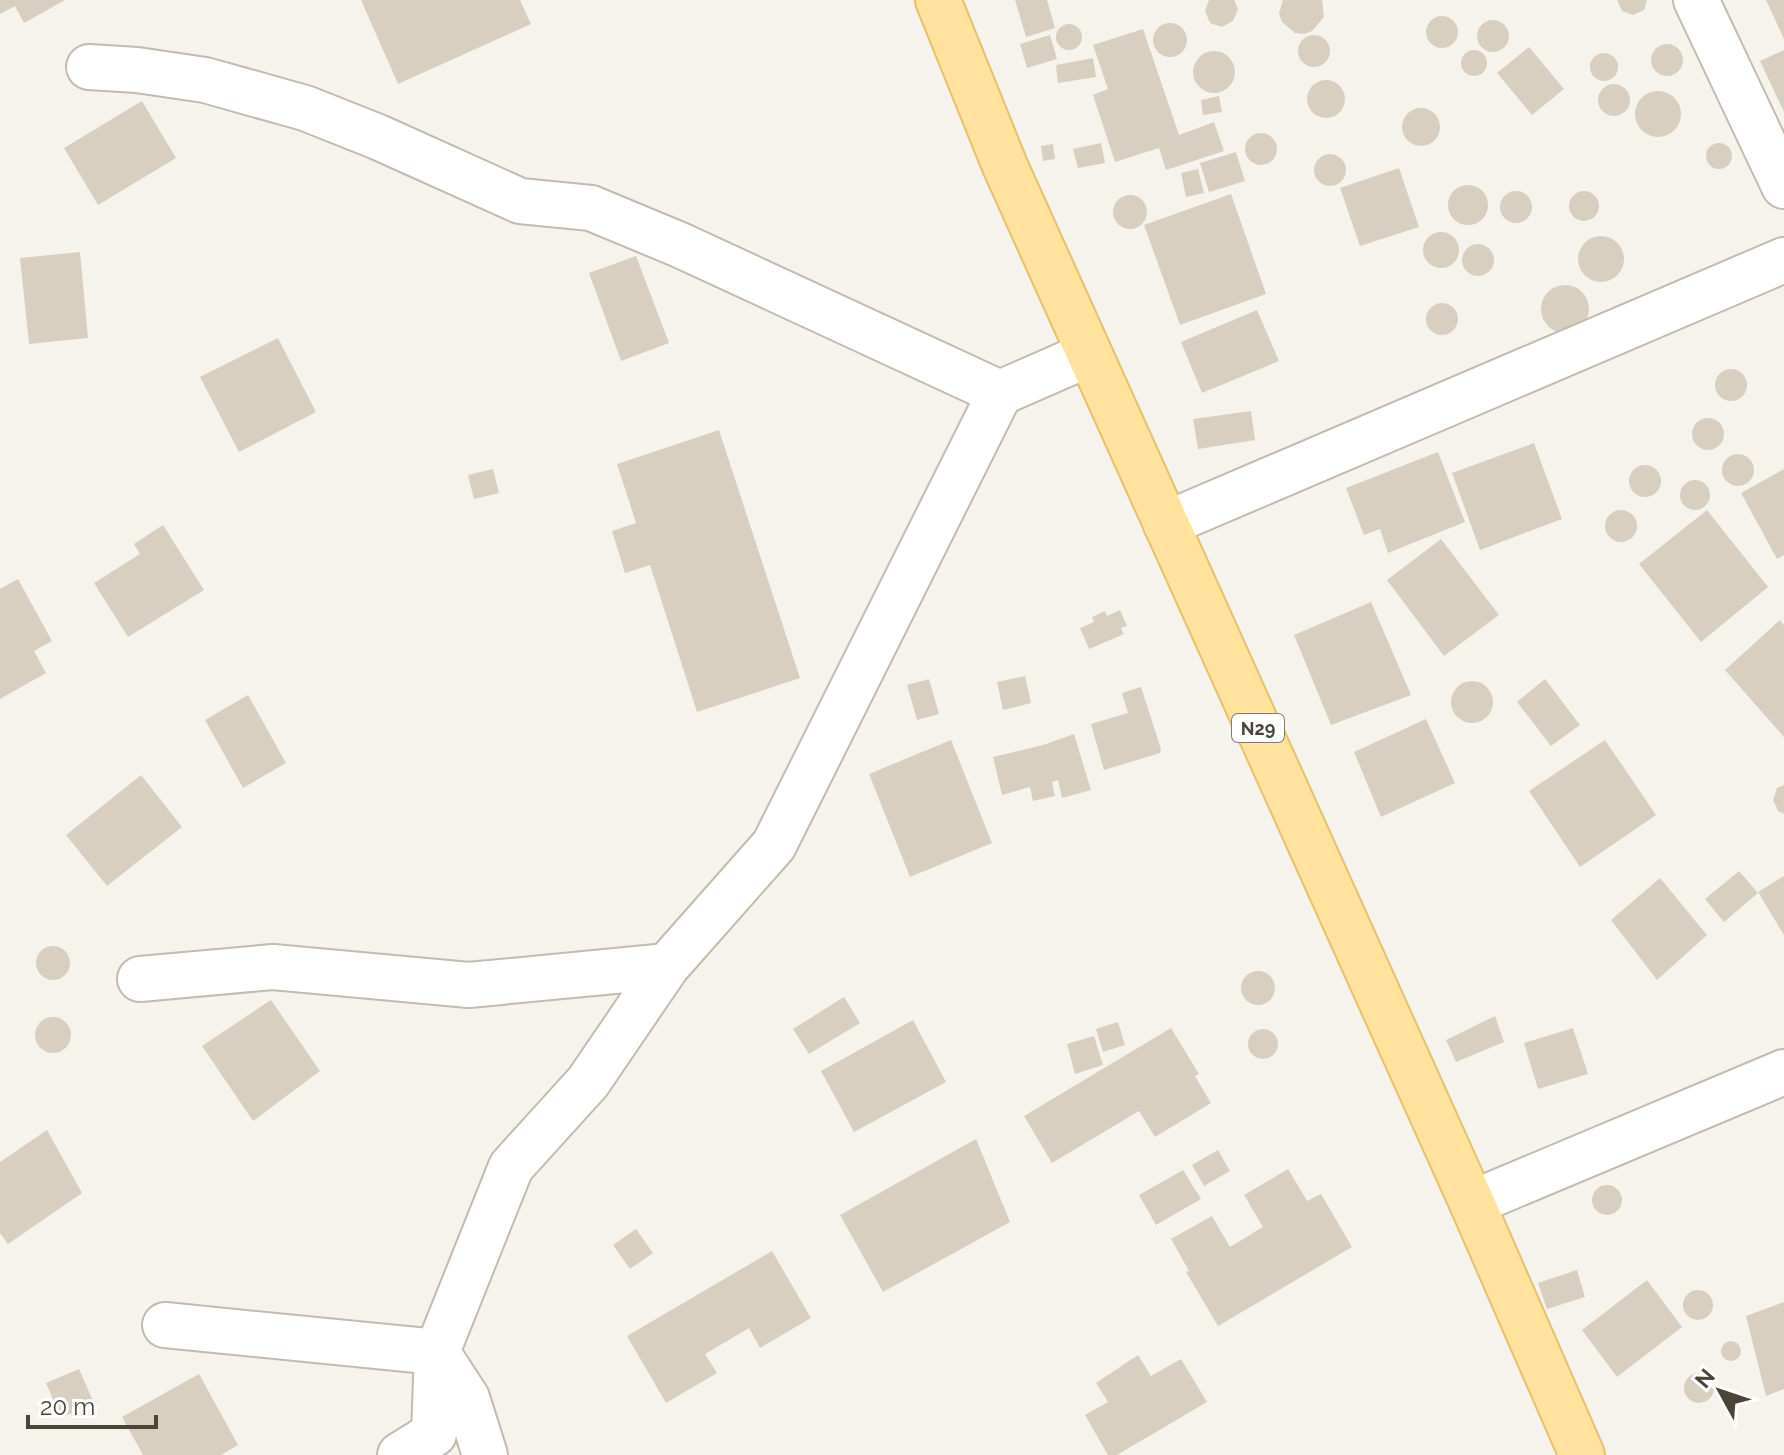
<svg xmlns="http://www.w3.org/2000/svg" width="1784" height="1455" font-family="Raleway,sans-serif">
<rect width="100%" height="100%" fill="#f6f3ec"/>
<!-- building -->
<path fill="#d8cfc1" d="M0,0h65l-41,23 -9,-17 -15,8z
M361,0h159l11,24 -133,60z
M1015,0h32l8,28 -29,9z
M1209,0h25l4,9 -5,12 -11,6 -12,-4 -5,-12z
M1283,0h39l2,17 -12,14 -8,3 -9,-1 -13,-11 -3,-9z
M1617,0h30l-3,10 -11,5 -11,-4z
M1766,0h18v39z
M1426 32a16 16 0 1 1 32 0a16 16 0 1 1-32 0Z
M1477 36a16 16 0 1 1 32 0a16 16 0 1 1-32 0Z
M1153 40a17 17 0 1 1 34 0a17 17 0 1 1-34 0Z
M1056 37a13 13 0 1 1 26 0a13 13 0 1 1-26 0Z
M1143,29l36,106 35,-13 10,29 -58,19 -7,-22 -44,14 -22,-67 15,-6 -15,-44z
M1298 51a16 16 0 1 1 32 0a16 16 0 1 1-32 0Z
M1050,35l7,24 -30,9 -7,-24z
M1651 60a16 16 0 1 1 32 0a16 16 0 1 1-32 0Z
M1529,47l35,42 -32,26 -35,-42z
M1461 63a13 13 0 1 1 26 0a13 13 0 1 1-26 0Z
M1784,50v62l-24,-51z
M1193 72a21 21 0 1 1 42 0a21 21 0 1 1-42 0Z
M1590 67a14 14 0 1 1 28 0a14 14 0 1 1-28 0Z
M1093,58l3,19 -38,6 -2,-18z
M1307 99a19 19 0 1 1 38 0a19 19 0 1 1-38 0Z
M1598 100a16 16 0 1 1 32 0a16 16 0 1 1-32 0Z
M1635 114a23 23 0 1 1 46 0a23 23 0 1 1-46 0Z
M1219,96l3,16 -19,3 -2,-15z
M142,101l34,57 -78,47 -34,-57z
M1402 127a19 19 0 1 1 38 0a19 19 0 1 1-38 0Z
M1245 149a16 16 0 1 1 32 0a16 16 0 1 1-32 0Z
M1101,143l4,20 -27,5 -5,-19z
M1706 156a13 13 0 1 1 26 0a13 13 0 1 1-26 0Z
M1053,144l2,15 -12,2 -2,-15z
M1236,152l9,29 -36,11 -9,-29z
M1314 170a16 16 0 1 1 32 0a16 16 0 1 1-32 0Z
M1399,168l20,59 -59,19 -20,-58z
M1198,169l6,24 -18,4 -5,-24z
M1448 205a20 20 0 1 1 40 0a20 20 0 1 1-40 0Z
M1569 206a15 15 0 1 1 30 0a15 15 0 1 1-30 0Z
M1500 207a16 16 0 1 1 32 0a16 16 0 1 1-32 0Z
M1231,194l35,100 -86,31 -36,-100z
M1113 212a17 17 0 1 1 34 0a17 17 0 1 1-34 0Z
M1423 250a18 18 0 1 1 36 0a18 18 0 1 1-36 0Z
M1578 259a23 23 0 1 1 46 0a23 23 0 1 1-46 0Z
M1462 260a16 16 0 1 1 32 0a16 16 0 1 1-32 0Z
M80,252l8,86 -59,6 -9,-86z
M636,256l33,87 -48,18 -32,-88z
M1541 309a24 24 0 1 1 48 0a24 24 0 1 1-48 0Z
M1426 319a16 16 0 1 1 32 0a16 16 0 1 1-32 0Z
M1257,310l22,51 -77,32 -21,-51z
M278,338l38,74 -77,40 -39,-75z
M1715 385a16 16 0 1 1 32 0a16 16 0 1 1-32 0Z
M1251,411l4,29 -57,9 -5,-30z
M1692 434a16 16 0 1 1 32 0a16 16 0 1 1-32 0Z
M719,430l81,248 -103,34 -47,-147 -25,8 -13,-42 24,-8 -19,-59z
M1534,443l28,76 -82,31 -28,-77z
M1438,452l27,70 -77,31 -8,-24 -16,6 -18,-47z
M1722 470a16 16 0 1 1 32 0a16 16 0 1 1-32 0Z
M1629 481a16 16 0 1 1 32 0a16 16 0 1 1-32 0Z
M493,469l6,24 -25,6 -6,-24z
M1784,469v86l-7,4 -36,-66z
M1680 495a15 15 0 1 1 30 0a15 15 0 1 1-30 0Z
M1605 526a16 16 0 1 1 32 0a16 16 0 1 1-32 0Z
M1707,510l61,77 -67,55 -62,-78z
M163,525l41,65 -76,47 -34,-54 46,-29 -6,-10z
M1441,539l58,76 -55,41 -57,-76z
M18,579l34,62 -18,10 12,22 -46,26v-110z
M1371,602l40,93 -80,30 -37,-90z
M1120,610l7,16 -6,2 3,6 -35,15 -9,-21 14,-6 -2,-5 13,-6 2,5z
M1780,620l4,5v112l-59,-67z
M1025,676l6,27 -28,7 -6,-28z
M929,679l10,35 -22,6 -10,-35z
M1545,679l35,46 -29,21 -34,-44z
M1451 702a21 21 0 1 1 42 0a21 21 0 1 1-42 0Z
M1141,687l20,62 -1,4 -56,17 -13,-46 37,-11 -6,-20z
M248,695l38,68 -43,25 -38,-68z
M1426,719l29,64 -74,34 -27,-65z
M1074,734l17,56 -29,8 -4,-18 -6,2 3,14 -22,5 -3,-14 -28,8 -9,-38 50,-12z
M951,740l41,103 -82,34 -41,-103z
M1605,740l51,75 -76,52 -51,-76z
M141,775l41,52 -75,59 -41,-51z
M1784,785v29l-6,-3 -5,-11 4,-12z
M1739,871l19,22 -34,29 -19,-23z
M1784,876v59l-26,-43z
M1660,878l47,57 -50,45 -46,-60z
M36 963a17 17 0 1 1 34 0a17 17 0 1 1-34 0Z
M1241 988a17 17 0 1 1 34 0a17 17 0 1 1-34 0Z
M844,997l16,26 -51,31 -16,-25z
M271,1000l49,71 -67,50 -51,-75z
M1495,1016l9,26 -48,20 -10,-22z
M35 1035a18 18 0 1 1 36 0a18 18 0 1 1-36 0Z
M913,1020l33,62 -92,50 -33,-61z
M1118,1022l7,23 -22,7 -7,-23z
M1171,1028l28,46 -4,2 16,27 -56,34 -16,-26 -87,52 -28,-47z
M1573,1028l15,46 -50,15 -14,-46z
M1248 1044a15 15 0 1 1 30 0a15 15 0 1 1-30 0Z
M1094,1036l9,29 -28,9 -8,-30z
M47,1130l35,63 -74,51 -8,-11v-71z
M976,1139l34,83 -127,70 -43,-77z
M1218,1150l12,21 -26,15 -12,-21z
M1288,1169l19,32 14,-7 31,53 -134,79 -32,-54 3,-1 -18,-32 41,-23 18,31 33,-20 -19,-32z
M1183,1170l18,29 -45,26 -17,-30z
M1592 1200a15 15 0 1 1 30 0a15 15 0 1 1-30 0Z
M636,1229l17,24 -23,16 -17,-24z
M772,1251l39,67 -51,30 -11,-20 -44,26 12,19 -51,30 -39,-67z
M1577,1270l8,27 -38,12 -9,-26z
M1647,1280l35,47 -65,50 -35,-47z
M1683 1305a15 15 0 1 1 30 0a15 15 0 1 1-30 0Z
M1784,1302v87l-18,7 -20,-80z
M1721 1351a10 10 0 1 1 20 0a10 10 0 1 1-20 0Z
M1138,1355l13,21 30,-17 26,43 -90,53h-9l-23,-40 23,-13 -12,-19z
M79,1369l15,34 -33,15 -15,-35z
M1684 1388a15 15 0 1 1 30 0a15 15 0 1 1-30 0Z
M199,1374l39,71 -17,10h-78l-21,-38z"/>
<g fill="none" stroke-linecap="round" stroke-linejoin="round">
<defs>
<path id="minor" d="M1696,0l88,186
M89,67l48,3 68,10 100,28 73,29 142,64 71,7 89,37 320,148
M1166,524l618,-264
M140,979l133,-12 196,18 198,-19
M1472,1203l312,-131
M165,1325l272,27 30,46 18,57
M400,1455l34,-21 3,-82 74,-185 77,-85 79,-116 107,-121 226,-452 89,-39"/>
<path id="primary" d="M938,0l67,166 467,1037 110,252"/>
</defs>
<!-- minor casing -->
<use href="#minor" stroke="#c2bbae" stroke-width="48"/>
<!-- primary casing -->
<use href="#primary" stroke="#e6c16a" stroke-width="48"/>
<!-- minor -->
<use href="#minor" stroke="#fff" stroke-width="44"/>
<!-- primary -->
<use href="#primary" stroke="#ffe39c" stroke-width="44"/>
</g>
<g text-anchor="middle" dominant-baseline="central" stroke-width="7" stroke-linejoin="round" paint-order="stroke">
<!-- shield labels -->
<rect fill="#fff" stroke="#817c74" stroke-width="2" x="1232" y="714" width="52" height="28" rx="6"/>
<g font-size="18" font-weight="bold" fill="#4b4439">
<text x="1258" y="728">N29</text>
</g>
</g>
<!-- north arrow -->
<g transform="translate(1720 1391) rotate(310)" stroke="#ffffff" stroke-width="6" paint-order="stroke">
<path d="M0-6L14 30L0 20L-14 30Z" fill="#4b4439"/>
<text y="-12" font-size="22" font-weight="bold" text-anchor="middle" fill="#4b4439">N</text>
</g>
<!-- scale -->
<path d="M28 1415v12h128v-12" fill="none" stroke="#4b4439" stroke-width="4"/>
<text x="40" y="1415" font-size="24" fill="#4b4439" stroke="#ffffff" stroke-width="6" paint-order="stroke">20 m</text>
</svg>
